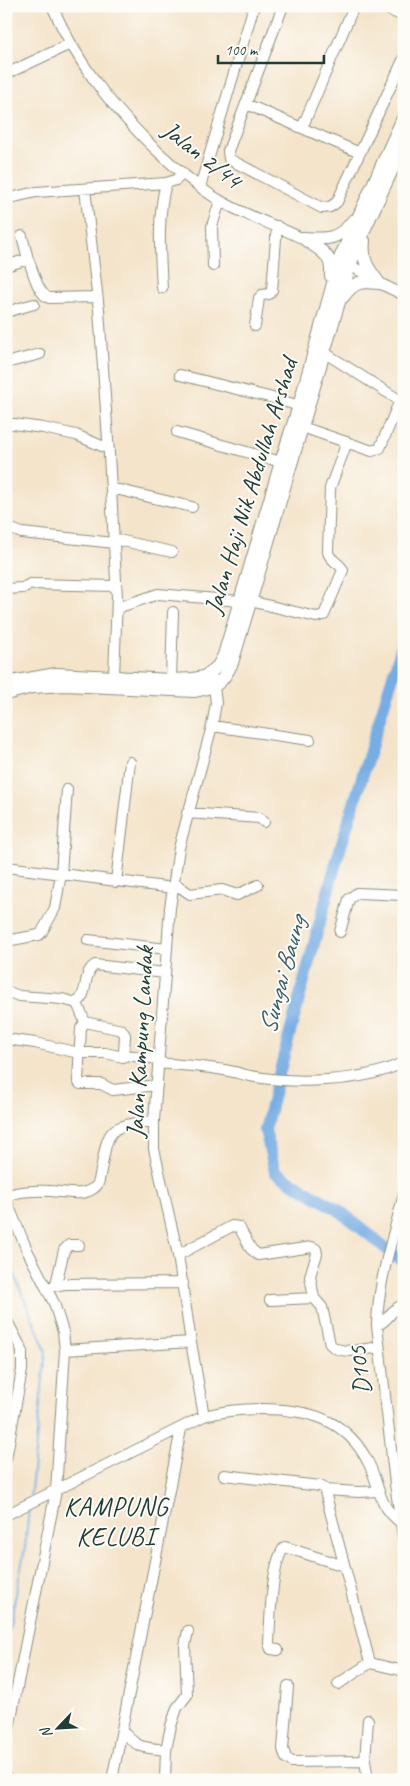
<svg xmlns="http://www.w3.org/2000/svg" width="410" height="1786" font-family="Caveat,sans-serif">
<rect width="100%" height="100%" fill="#fdfcf7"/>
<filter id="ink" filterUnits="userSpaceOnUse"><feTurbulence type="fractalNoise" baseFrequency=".02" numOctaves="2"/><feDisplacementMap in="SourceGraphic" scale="10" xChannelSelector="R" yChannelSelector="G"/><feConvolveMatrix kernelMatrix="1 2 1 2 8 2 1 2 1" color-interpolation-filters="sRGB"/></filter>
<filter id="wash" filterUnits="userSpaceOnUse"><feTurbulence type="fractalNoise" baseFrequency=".0096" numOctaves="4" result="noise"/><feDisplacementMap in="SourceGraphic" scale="20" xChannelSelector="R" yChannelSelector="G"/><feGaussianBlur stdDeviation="1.12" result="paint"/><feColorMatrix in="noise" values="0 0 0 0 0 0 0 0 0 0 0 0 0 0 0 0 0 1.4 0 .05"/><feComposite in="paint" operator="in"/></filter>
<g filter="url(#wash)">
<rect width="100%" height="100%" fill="#f4e4ca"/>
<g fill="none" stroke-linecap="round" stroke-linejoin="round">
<!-- stream -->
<path stroke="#74ade4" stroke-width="2" d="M6,1255l40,96 -16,148
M6,1645l19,-97 4,-39"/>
<!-- river -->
<path stroke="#74ade4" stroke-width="12" d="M404,639l-69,227 -51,189 -19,75 10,42 65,39 64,52"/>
</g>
</g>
<g filter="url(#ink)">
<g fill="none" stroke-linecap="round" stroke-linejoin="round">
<defs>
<path id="minor" d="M52,6c26,58 55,95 99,139 21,20 43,40 68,55 28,17 61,26 90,42
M283,6l-55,145 1,8 93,49 8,-1 7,-5 67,-144
M379,6l25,10
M6,74l64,-30
M246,104l114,49
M302,128l52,-122
M200,187l54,-181
M85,189l14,121 10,144 8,144 -3,78
M6,199l30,-7 130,-9 10,-3 7,-7
M22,236l6,23
M344,261l35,22 25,12
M6,266l22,-7c5,11 9,34 21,39l47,-1
M213,266l-1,-40 8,-25
M162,288c-2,-35 -5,-71 4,-105
M6,312l28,-8
M255,326l4,-28 3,-3 7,-1 3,-4 5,-64
M325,353l79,50
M6,363l34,-9
M180,375l97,24 22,7
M6,423l37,5 33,7 33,14
M302,427l70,24 8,-3 20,-48
M177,432l104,30
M111,488l81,19
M6,527l16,6 92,10
M114,539l58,13
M6,589l17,-1 7,-4 86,2
M250,601l66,16 8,-2 19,-45c-4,-8 -13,-9 -15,-18l2,-64 17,-46
M117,608l41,-14 82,7
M171,680l2,-68
M212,726l98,14
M187,813l73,5 4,4
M6,867l167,21
M116,882l14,-120
M174,883l16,11 32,-4 15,5 21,-10
M340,932l9,-33 8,-6 47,2
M88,940l79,9
M6,941l33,-6 3,-3 13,-24 6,-34 6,-85
M6,991l13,5 43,3 15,4c12,-9 5,-30 18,-38l70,8
M77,1003l8,19 -4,6 -3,53 2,3h21l12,6 44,-5
M85,1022l37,8 3,5 -1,17 2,3 33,4
M6,1039l29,4 44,10h26l18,4 3,-2
M159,1063c21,2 43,3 65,7 8,1 17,4 26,6 43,8 114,7 154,-14
M404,1194c-11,43 -26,87 -27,131l18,159 9,59
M6,1196c14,-6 39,-6 54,-4 13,1 22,4 34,-4 5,-3 5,-8 6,-13 9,-46 5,-49 54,-54
M6,1200l21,50 27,53 9,29 2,18 -9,141 -50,252
M178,1255l54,-29 7,1 12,22 7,6 54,-8 4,2 1,5 -7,22 4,22
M56,1284l8,-34 5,-5h10
M46,1287l19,-3 118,-1
M270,1300l44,-2 8,9 8,37c10,12 35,5 49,3
M6,1319l16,31v20l-16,89
M377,1325c11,-3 13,-15 24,-19l3,2
M65,1350l126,-8
M204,1416l-13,-74 -13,-87 -24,-106v-28l16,-213 9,-60 33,-122 4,-23 -3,-24
M224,1475l96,11 4,2 46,175 34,8
M325,1490l34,2 20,-1
M6,1515l198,-99c19,-5 37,-7 57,-7 46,0 86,9 108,55 12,25 8,40 32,59
M278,1650l-7,-1 -2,-5c1,-21 2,-84 16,-97l59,19
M338,1684l32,-21
M288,1686l-5,63 3,9 6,4 73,-1 3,19
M122,1731c17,18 20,16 44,19
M365,1761l3,-41
M6,1777l3,3
M112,1780l69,-351
M165,1780l1,-30 5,-24 6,-18 10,-13 -2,-49 3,-15"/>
<path id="major" d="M303,238c16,12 30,15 28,38
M303,238c23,1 34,3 50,-17
M364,241c-2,20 3,26 15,42
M343,297c12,-16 17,-16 36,-14
M6,683l50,-9 115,6 22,-1 11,-2 7,-5 7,-6 6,-11 57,-193 18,-56 41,-148 64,-142
M6,694l26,-7 33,-2 129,6c23,-4 28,-7 38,-28l118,-398 15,-37 39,-84"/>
</defs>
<!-- minor casing -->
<use href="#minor" stroke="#8a907f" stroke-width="12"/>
<!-- major casing -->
<use href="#major" stroke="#8a907f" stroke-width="14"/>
<!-- minor -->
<use href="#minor" stroke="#fff" stroke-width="10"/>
<!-- major -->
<use href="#major" stroke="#fff" stroke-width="12"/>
</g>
</g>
<g text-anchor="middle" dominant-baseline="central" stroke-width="4" stroke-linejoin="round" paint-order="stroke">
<!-- street labels -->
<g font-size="25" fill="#1f3d34" stroke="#fdfcf7">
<text transform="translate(202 155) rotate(38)">Jalan 2/44</text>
<text transform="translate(251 486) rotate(-73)">Jalan Haji Nik Abdullah Arshad</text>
<text transform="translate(140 1042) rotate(-87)">Jalan Kampung Landak</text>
<text transform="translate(360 1370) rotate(-96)">D105</text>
</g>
<!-- water labels -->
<g font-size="26" font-style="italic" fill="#395f69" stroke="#fdfcf7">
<text transform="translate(282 975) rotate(-75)">Sungai Baung</text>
</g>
<!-- neighbourhood labels -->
<g font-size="26" letter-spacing="1" fill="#1f3d34" stroke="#fdfcf7">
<text x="116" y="1506">KAMPUNG<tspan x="116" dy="30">KELUBI</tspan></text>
</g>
</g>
<!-- margin -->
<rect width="410" height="1786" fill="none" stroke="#fdfcf7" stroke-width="25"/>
<!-- north arrow -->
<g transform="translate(58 1728) rotate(245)" stroke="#fdfcf7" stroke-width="4" paint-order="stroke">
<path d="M0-4L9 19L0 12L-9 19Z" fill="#1f3d34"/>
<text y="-8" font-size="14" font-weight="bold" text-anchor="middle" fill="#1f3d34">N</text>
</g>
<!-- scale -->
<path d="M218 55v8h106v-8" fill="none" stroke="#1f3d34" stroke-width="2.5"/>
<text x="225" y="55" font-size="15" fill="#1f3d34" stroke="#fdfcf7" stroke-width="4" paint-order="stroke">100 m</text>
</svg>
